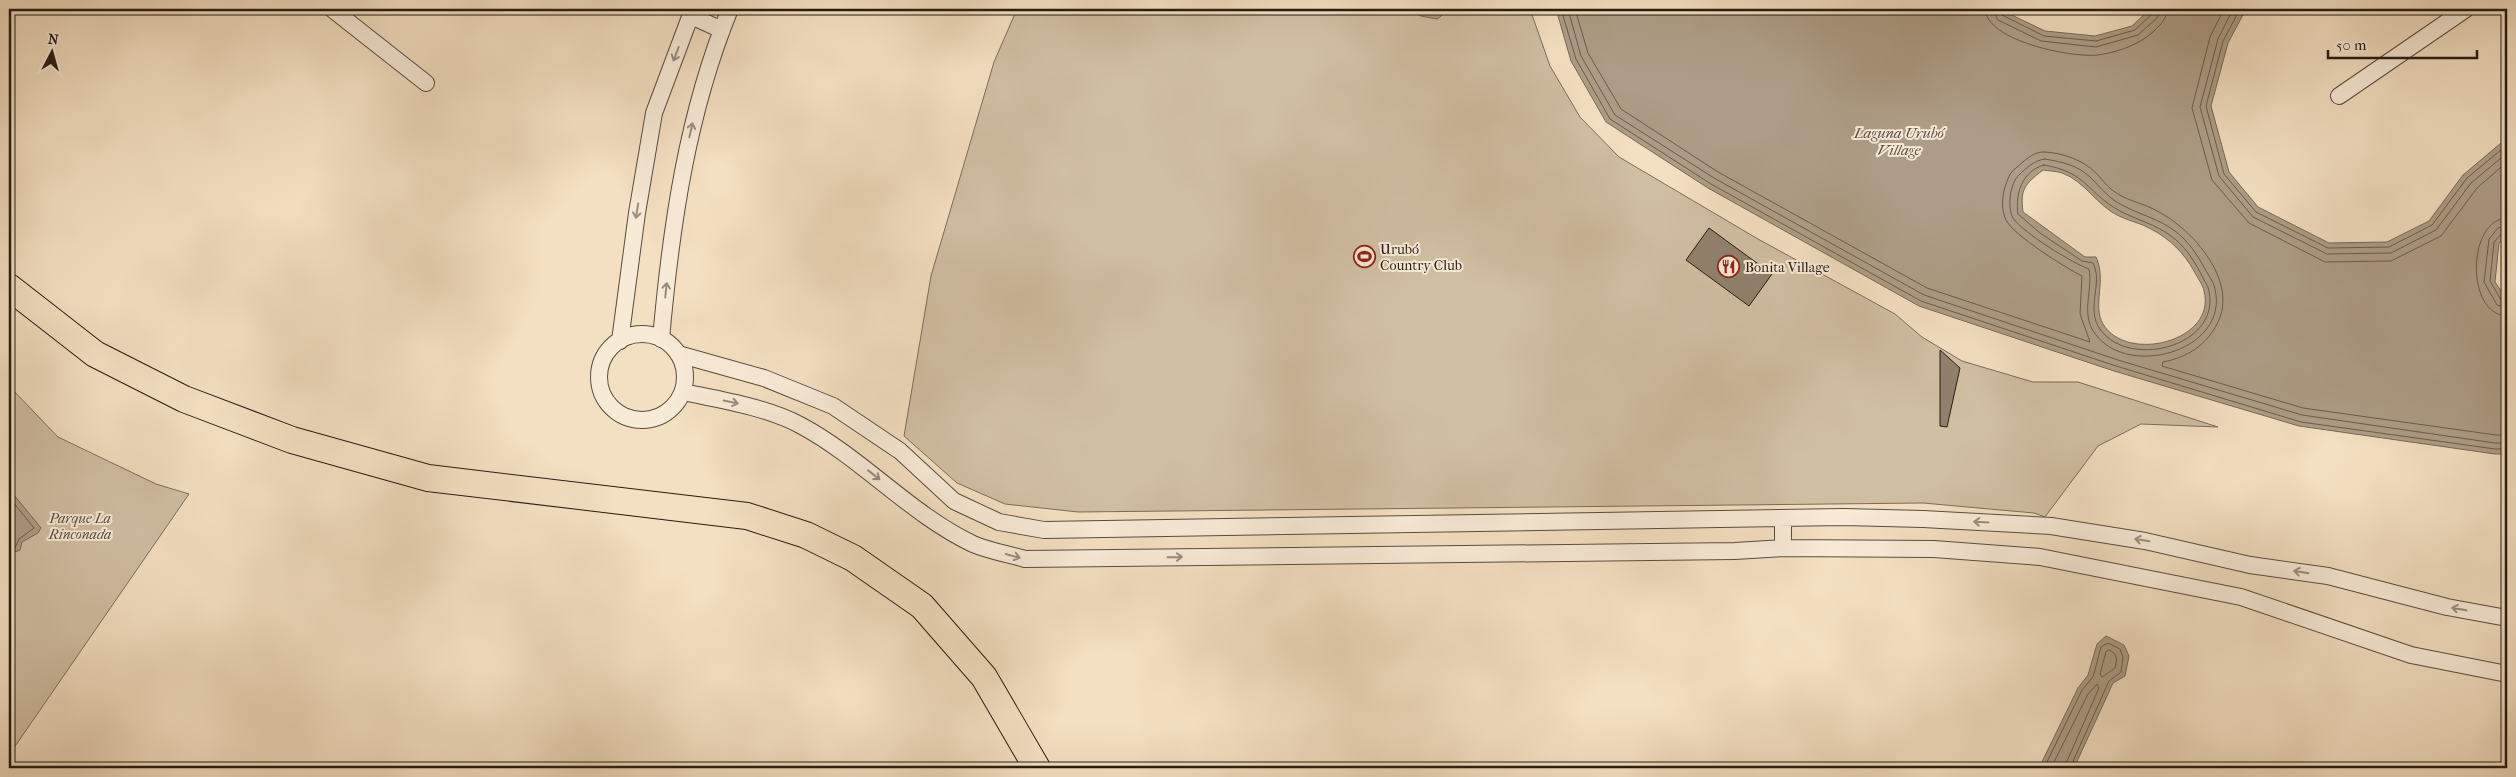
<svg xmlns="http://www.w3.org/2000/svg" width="2516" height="777" font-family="'IM FELL French Canon',serif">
<rect width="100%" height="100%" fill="#f3dfc1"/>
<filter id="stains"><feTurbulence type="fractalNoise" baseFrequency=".004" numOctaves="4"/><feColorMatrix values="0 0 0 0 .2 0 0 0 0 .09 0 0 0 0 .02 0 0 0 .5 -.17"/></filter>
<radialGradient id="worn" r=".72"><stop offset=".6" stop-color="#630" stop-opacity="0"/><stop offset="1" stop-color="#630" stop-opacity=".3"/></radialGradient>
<!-- green -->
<path fill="#d0bea3" stroke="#7a6d5b" d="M1017,9h513l20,57 30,51 39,40 139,82 137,75 27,23 40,24 71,21h45l140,45 -77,-3 -43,22 -53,71 -11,-4 -111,-10 -845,9 -73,-8 -48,-21 -53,-47 27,-160 63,-214z
M9,386l49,51 98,47 33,10 -180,261z"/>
<!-- water -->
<path fill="#ad9d86" stroke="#776958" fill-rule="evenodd" d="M1406,9h45l-14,10 -16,-3z
M1556,9h443l46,22 50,5 37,-10 18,-17h96l-18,34 -17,63 18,66 29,35 71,36 58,-1 42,-21 34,-46 44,-37v97l-8,8 -4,39 12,18v154h-12l-196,-28 -185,-55 -195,-65 -211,-118 -102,-66 -35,-61zM2043,170c6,1 13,1 19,3 23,8 35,33 57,43 10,5 22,7 32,13 19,10 33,24 43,42 3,6 9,14 10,20 13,50 -77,73 -101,33 -11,-19 4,-44 -7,-67h-11l-62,-45c-3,-23 2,-28 20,-42z
M9,489l32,39 -3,5 -16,9 -2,8 -10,4z
M2106,636l18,9 5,11 -4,20 -12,7 -39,85h-35l39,-80 10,-13 9,-31z"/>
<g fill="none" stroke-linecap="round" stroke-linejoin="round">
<!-- shore -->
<path stroke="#695c4c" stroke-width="1" d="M1561,9l15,50 34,60 101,65 210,117 195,65 185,56 194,27h12
M1568,9l13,47 34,59 99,63 210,117 194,65 184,55 193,28h12
M1575,9l13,44 33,56 97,63 209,116 163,54 -10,-28 2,-38c-16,-8 -69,-41 -76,-56 -5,-10 -4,-23 -1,-33 3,-8 4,-14 11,-19 8,-7 18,-17 29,-16 18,1 38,8 51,21 5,5 10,12 16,17 14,11 32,13 47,22 34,18 79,69 59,110 -11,23 -30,35 -55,40l-1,4 141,42 193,27h11
M1985,9c1,32 87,49 113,46 20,-3 41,-10 56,-24 7,-7 13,-12 13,-22
M1992,9l6,11 43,21 55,6 42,-12 19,-17 3,-9
M1999,9l3,6 42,21 52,5 39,-11 17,-16 1,-5
M2224,9l-14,28 -18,71 20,72 37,43 76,39 66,-1 50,-25 36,-48 30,-26
M2233,9l-15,30 -18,68 19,69 34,41 74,37 64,-1 45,-23 35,-47 36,-30
M2240,9l-17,32 -17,65 18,68 32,38 72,36 61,-1 43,-22 35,-47 40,-33
M2045,159c17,3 32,6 45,18 11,11 19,22 34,29 17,9 35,13 51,25 13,10 22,23 30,38 3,6 9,13 10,20 15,64 -94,92 -123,40 -10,-19 1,-41 -3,-60 -15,-5 -66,-36 -76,-51 -6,-11 -3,-35 6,-43 7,-7 16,-15 26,-16z
M2044,165c43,7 43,28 76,46 17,9 35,13 51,25 14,10 22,23 30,38 2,5 7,11 8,17 12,57 -85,80 -111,35 -11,-20 5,-44 -5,-63l-11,-2 -42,-28 -22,-19c-3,-20 4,-43 26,-49z
M2507,218c-40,1 -42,97 0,98
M2507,225l-9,3 -9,11 -5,43 13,23 10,3
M2507,232l-5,1 -8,9 -4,39 11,19 6,2
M9,497l25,31 -15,11 -3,7 -7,3
M2109,650c9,4 8,9 6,18l-13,9 -2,-3 6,-22z
M2044,768l38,-78 11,-13 8,-30 7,-4 12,6 3,8 -2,15 -12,9 -39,87
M2051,768l37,-74 9,-10 2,4 -35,80"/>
</g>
<!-- building -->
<path fill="#90816d" stroke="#251c13" d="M1709,228l63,46 -23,32 -63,-46z
M1940,350l20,18 -13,59 -7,-1z"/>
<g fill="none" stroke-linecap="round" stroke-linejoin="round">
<defs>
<path id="minor" d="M332,9l94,74
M691,16l31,14
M2339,96l127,-87
M599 377a43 43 0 1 1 86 0a43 43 0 1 1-86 0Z
M661,339c10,-113 26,-225 69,-330
M620,341l17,-128 17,-100 39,-104
M678,354l86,24 69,28 67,45 54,50 45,21 45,8 800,-13 79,2 128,7 94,15 105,24 78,11 119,31 60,11
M683,392c38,8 83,15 117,33 62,33 110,89 173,119 16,7 35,10 52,15l710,-8 48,-3 151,1 106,8 201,40 170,58 96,19
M1783,518v30"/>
<path id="primary" d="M9,287l86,67 89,45 108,41 136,38 319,38 59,19 47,23 69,48 62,71 53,91"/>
</defs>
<!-- minor casing -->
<use href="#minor" stroke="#584d3e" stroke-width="18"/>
<!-- primary casing -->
<use href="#primary" stroke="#251c13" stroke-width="28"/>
<!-- minor -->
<use href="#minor" stroke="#f7ead7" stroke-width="16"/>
<!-- primary -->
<use href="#primary" stroke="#f3dfc1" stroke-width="26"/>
</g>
<!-- one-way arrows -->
<defs><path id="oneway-shaft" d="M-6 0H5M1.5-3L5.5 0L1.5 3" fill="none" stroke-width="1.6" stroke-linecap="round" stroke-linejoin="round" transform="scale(1.25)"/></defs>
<g stroke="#988d7f">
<use href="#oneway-shaft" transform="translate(676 54) rotate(111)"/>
<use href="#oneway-shaft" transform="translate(691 130) rotate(-77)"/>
<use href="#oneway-shaft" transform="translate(637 211) rotate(99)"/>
<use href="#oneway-shaft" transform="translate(666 290) rotate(-84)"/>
<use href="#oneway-shaft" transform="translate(731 402) rotate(12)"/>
<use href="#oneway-shaft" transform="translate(874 475) rotate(38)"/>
<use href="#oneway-shaft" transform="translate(1981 522) rotate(-177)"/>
<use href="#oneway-shaft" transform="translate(2142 540) rotate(-170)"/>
<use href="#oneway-shaft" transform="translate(1013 556) rotate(16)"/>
<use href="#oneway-shaft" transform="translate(1175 557) rotate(-1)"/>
<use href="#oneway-shaft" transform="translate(2301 572) rotate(-171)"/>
<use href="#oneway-shaft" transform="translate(2459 609) rotate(-170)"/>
</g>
<!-- icons -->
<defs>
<symbol id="stadium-ring" viewBox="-11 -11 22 22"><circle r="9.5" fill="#f7ead7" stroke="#8f2418" stroke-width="1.5"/><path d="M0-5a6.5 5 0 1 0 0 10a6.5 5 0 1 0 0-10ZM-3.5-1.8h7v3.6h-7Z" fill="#8f2418"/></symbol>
<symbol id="restaurant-ring" viewBox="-11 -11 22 22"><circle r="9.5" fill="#f7ead7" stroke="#8f2418" stroke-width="1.5"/><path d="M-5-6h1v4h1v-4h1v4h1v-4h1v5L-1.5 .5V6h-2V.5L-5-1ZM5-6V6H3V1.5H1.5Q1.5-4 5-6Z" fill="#8f2418"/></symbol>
</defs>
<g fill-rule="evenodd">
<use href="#stadium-ring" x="1352" y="244" width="25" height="25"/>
<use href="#restaurant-ring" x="1716" y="254" width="25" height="25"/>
</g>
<g text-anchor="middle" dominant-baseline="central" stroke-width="4" stroke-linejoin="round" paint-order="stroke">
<!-- poi labels -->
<g font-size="14" fill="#251c13" stroke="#f7ead7" text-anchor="start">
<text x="1380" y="249">Urubó<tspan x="1380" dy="16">Country Club</tspan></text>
<text x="1745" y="267">Bonita Village</text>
</g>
<!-- park labels -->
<g font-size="14" font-style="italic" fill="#584d3e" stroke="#f7ead7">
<text x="80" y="518">Parque La<tspan x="80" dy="16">Rinconada</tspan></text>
</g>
<!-- water labels -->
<g font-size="15" font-style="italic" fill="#5b5041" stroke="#f7ead7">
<text x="1899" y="133">Laguna Urubó<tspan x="1899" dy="17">Village</tspan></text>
</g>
</g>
<!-- margin -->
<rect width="2516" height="777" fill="none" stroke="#f3dfc1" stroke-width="30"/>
<rect x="10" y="10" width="2496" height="757" fill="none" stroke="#251c13" stroke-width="2.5"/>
<rect x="15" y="15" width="2486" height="747" fill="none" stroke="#251c13"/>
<!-- north arrow -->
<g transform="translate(52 52) rotate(6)" stroke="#f7ead7" stroke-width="4" paint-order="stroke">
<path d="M0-4L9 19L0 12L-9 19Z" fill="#251c13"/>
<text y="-8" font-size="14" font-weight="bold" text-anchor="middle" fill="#251c13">N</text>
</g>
<!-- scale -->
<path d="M2328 50v8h149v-8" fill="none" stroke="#251c13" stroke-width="2.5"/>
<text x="2336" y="50" font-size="15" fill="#251c13" stroke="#f7ead7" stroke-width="4" paint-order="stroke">50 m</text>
<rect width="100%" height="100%" filter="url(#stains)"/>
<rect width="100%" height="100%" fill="url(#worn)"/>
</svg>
